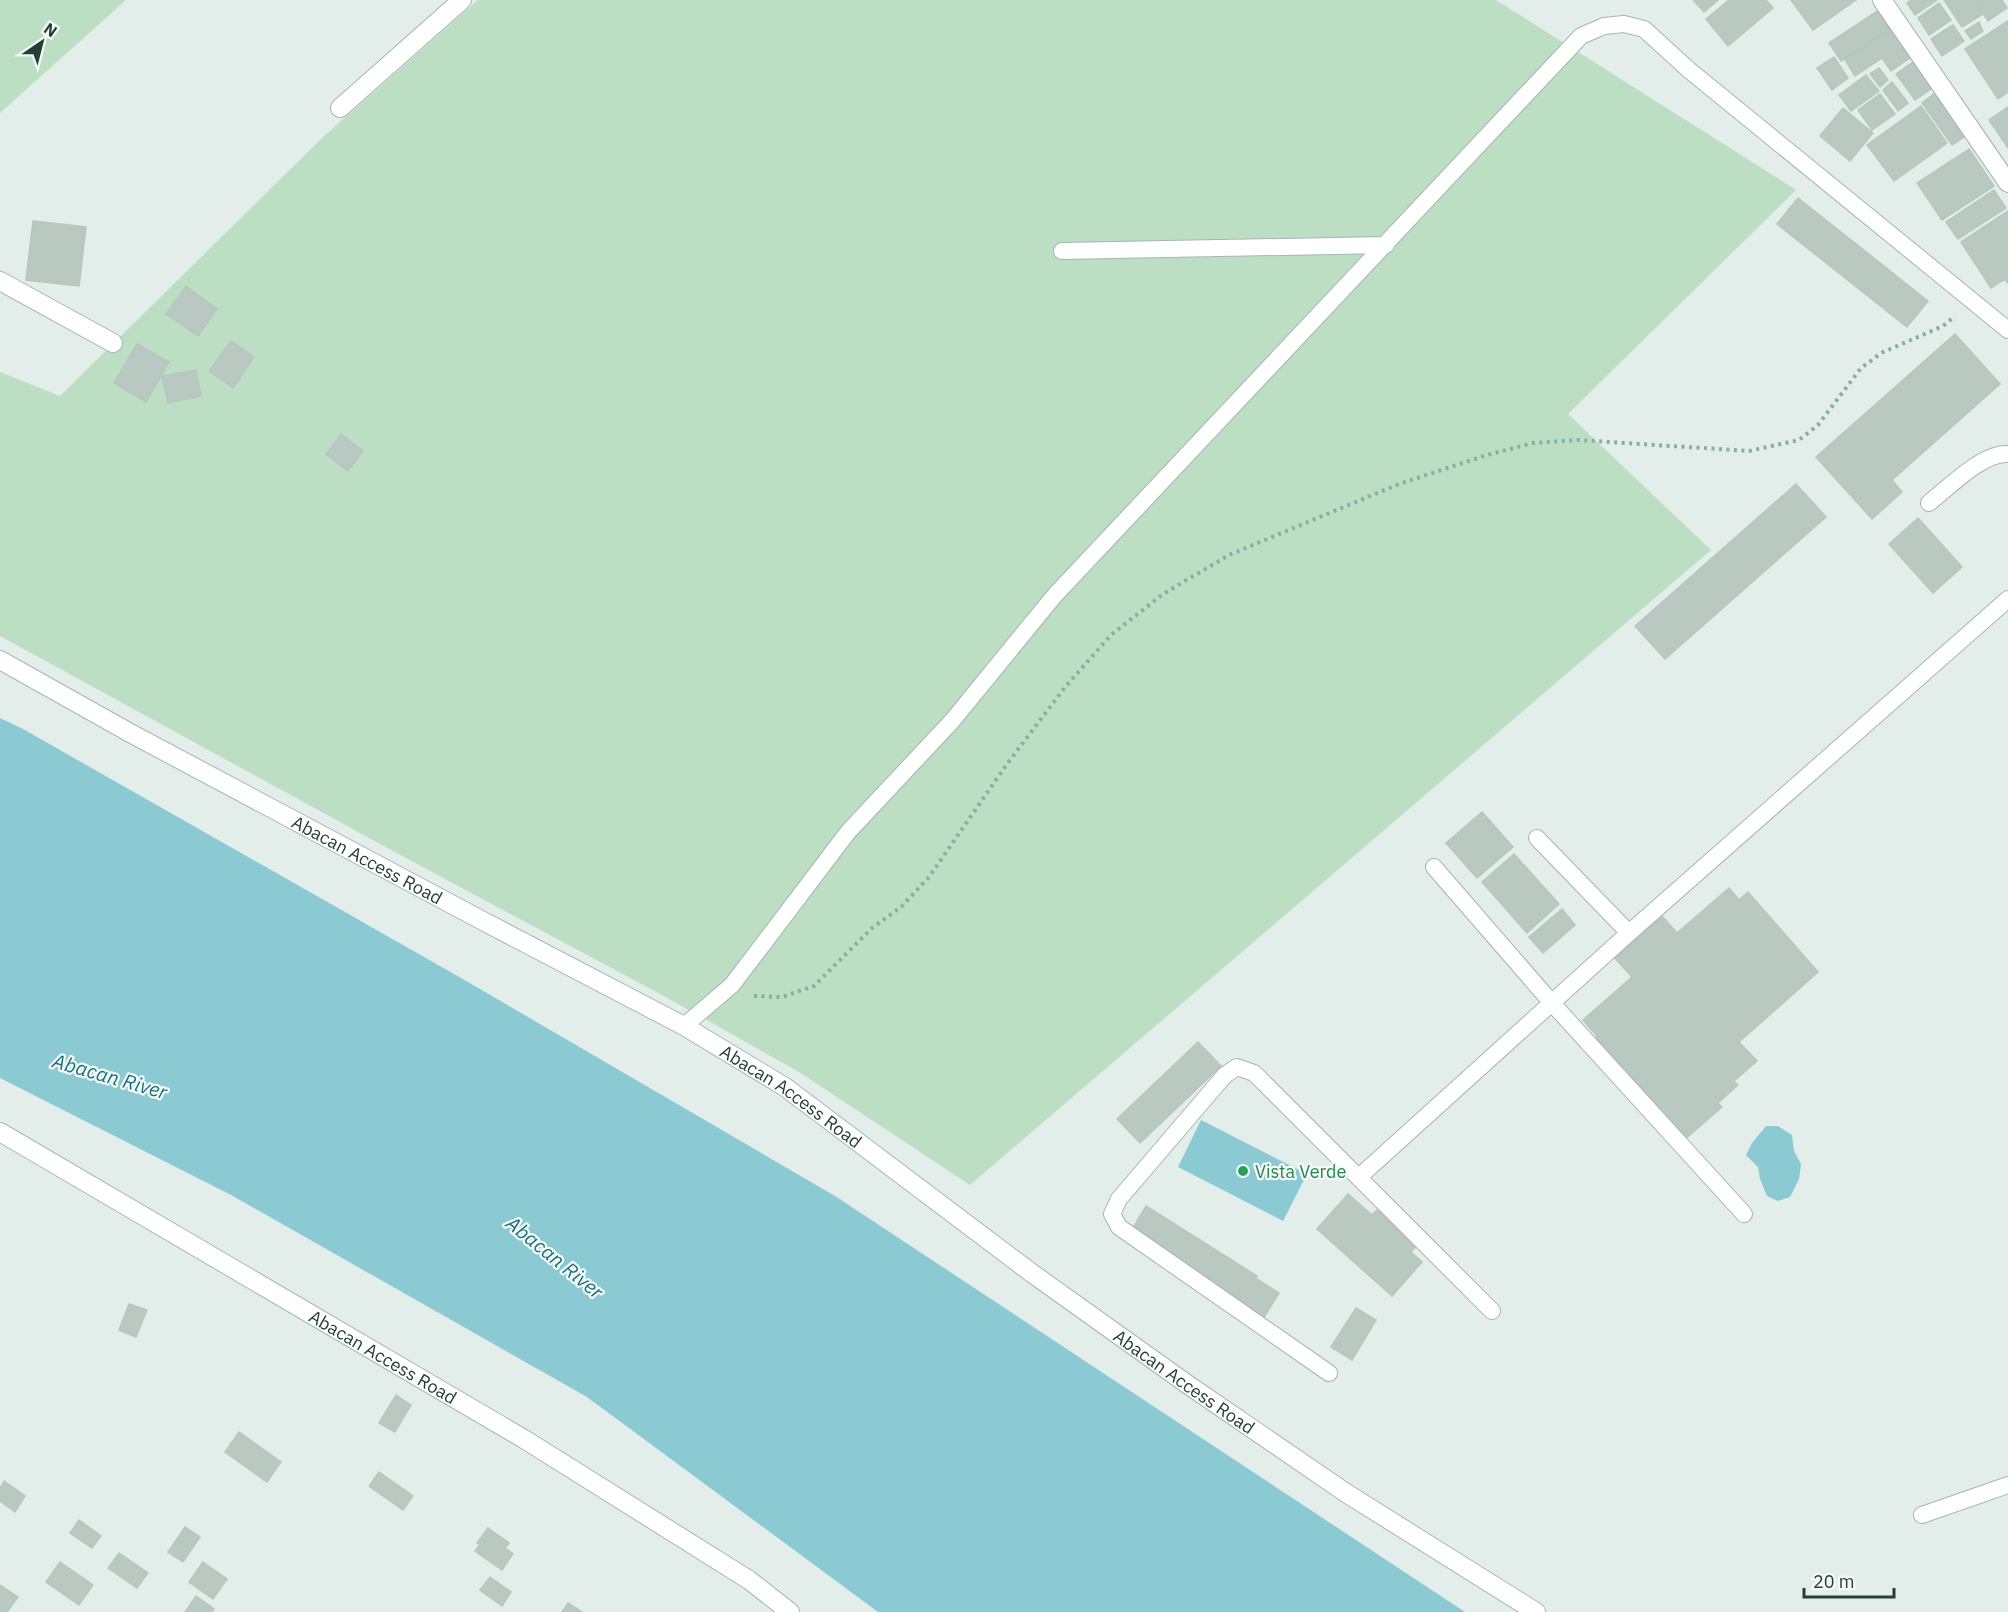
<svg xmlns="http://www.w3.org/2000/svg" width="2008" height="1612" font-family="'IBM Plex Sans',sans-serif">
<rect width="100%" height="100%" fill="#e3ede9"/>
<!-- green -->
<path fill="#bcdfc4" d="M0,0h126l-126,113z
M478,0h1018l300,190 -228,224 143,136 -741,635 -171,-113 -137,-77 -258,-138 -404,-221v-264l60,24 263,-259z"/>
<!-- water -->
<path fill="#8bcad3" d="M0,718l23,11 438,249 374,218 630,416h-587l-291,-215 -356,-202 -231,-117z
M1201,1120l106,54 -24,47 -105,-54z
M1766,1126h12l14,9 2,16 7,13 -2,15 -9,18 -12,4 -11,-5 -7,-17 -2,-12 -12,-12 6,-12z"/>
<!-- building -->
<path fill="#b9c8c1" stroke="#b6c7bf" stroke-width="1.5" d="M1693,0h25l-14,12z
M1729,0h37l7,8 -45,38 -22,-27z
M1791,0h65l-43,30z
M1911,0h26l-22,15 -8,-12z
M1944,0h30l9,14 -21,13z
M1974,0h28l5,8 -19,13z
M1939,3l12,17 -22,15 -11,-17z
M1885,6l12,17 -56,38 -12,-18z
M2008,21v71l-10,7 -33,-50z
M1979,22l4,9 -12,8 -6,-8z
M1897,24l20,29 -26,18 -9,-13 -27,18 -10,-16z
M1953,25l11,16 -22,15 -11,-17z
M1834,57l14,21 -16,12 -15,-22z
M1919,58l19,26 -23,16 -19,-26z
M1879,68l9,12 -8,7 -10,-13z
M1866,75l13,16 -28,20 -12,-16z
M1892,82l16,21 -10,8 -15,-21z
M1939,90l31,43 -18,12 -30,-42z
M1880,94l15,20 -23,16 -14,-20z
M1921,106l26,37 -53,38 -27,-36z
M2008,107v41l-19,-28z
M1843,108l30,25 -23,28 -30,-25z
M1969,149l25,37 -52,34 -25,-37z
M1994,190l12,18 -48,31 -12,-17z
M1798,198l130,103 -21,26 -130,-103z
M2008,211v72l-3,-4 -14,9 -30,-46z
M33,221l53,6 -7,59 -53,-6z
M186,286l31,23 -19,27 -32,-22z
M1955,334l45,50 -108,96 10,12 -30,27 -56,-62z
M231,341l23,16 -21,31 -24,-17z
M137,344l32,18 -23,40 -32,-19z
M196,370l5,26 -33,7 -6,-27z
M341,434l22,17 -15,20 -22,-17z
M1796,484l30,33 -161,142 -30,-33z
M1918,518l44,49 -29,26 -44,-49z
M1482,812l31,35 -36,31 -31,-35z
M1514,854l45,50 -32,29 -45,-51z
M1729,888l10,12 9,-8 70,80 -79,70 18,19 -23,20 4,4 -20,18 4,4 -38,33 -92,-99 5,-5 -14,-16 49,-43 -17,-19 47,-42 15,17z
M1562,909l13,16 -32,28 -14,-16z
M1198,1042l23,24 -81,77 -23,-24z
M1348,1194l24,21 7,-7 39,36 -7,8 11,10 -30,34 -75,-67z
M1146,1206l111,70 -16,25 -110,-70z
M1257,1279l22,14 -18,29 -23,-13z
M129,1304l18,6 -11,27 -17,-7z
M1356,1308l20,12 -24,40 -21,-13z
M396,1395l15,10 -16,27 -16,-9z
M239,1432l42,30 -14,20 -42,-30z
M379,1472l34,24 -10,14 -34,-24z
M4,1481l21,15 -10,16 -15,-11v-13z
M79,1520l22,16 -9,12 -22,-15z
M185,1527l15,10 -17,25 -15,-10z
M488,1528l21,15 -4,5 8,6 -11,16 -27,-19 5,-7 -3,-1z
M119,1553l29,20 -11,15 -29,-20z
M60,1562l33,23 -14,20 -33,-23z
M203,1562l24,17 -14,20 -24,-17z
M490,1577l21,15 -9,14 -22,-16z
M0,1585l18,12 -11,15h-7z
M196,1596l18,13 -2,3h-27z
M568,1603l14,9h-20z"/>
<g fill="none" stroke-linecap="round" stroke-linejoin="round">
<defs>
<path id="lane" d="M1062,251l324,-6
M1929,503c19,-15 54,-51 79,-49
M1537,838l92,95
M1434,867l117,135 193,212
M684,1026l48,-41 116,-153 104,-111 103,-126 526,-559 23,-10 20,-2 20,5 45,41 319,260
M1359,1177l270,-244 379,-334
M1329,1373l-210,-146 -7,-13 7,-15 106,-124 12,-8 17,6 238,238
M1922,1515l86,-30"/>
<path id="street" d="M1882,0l126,183
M340,108l122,-108
M0,281l113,62"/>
<g id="secondary">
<path id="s1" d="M0,660l132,74 351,187 201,105 101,61 248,187 154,110 159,109 190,119"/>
<path id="s2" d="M0,1132l524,307 225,141 41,32"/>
</g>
</defs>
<!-- lane casing -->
<use href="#lane" stroke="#a6b5b0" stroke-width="18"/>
<!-- street casing -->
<use href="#street" stroke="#a6b5b0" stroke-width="20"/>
<!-- secondary casing -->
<use href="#secondary" stroke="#a2b9b0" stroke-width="20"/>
<!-- path -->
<path stroke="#83b1a1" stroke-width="4" stroke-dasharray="3 4.5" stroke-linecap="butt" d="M754,996l28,1 32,-11 58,-58 29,-21 28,-30 78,-113 59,-78 45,-51 52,-41 66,-39 170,-71 88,-29 46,-12 45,-3 171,11 50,-11 19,-15 43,-57 11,-8 9,-7 62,-27 12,-10"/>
<!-- lane -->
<use href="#lane" stroke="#fff" stroke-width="16"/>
<!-- street -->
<use href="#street" stroke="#fff" stroke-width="18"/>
<!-- secondary -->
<use href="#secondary" stroke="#fff" stroke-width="18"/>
</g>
<!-- markers -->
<circle fill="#2e9e5b" stroke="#f4faf7" stroke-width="2" cx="1243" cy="1171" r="6"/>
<g text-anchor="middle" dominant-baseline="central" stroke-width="4.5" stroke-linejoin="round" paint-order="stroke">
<!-- street labels -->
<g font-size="18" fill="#233f36" stroke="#f4faf7">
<text stroke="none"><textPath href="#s1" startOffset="418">Abacan Access Road</textPath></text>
<text stroke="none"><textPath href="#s1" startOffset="904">Abacan Access Road</textPath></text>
<text stroke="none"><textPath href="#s2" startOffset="444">Abacan Access Road</textPath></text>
<text stroke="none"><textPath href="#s1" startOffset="1390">Abacan Access Road</textPath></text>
</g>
<!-- leisure labels -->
<g font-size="18" fill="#27864d" stroke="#f4faf7" text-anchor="start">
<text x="1255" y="1171">Vista Verde</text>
</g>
<!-- water labels -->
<g font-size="20" font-style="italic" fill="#1b707c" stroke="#f4faf7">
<text transform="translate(110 1076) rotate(16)">Abacan River</text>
<text transform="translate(555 1257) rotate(39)">Abacan River</text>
</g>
</g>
<!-- north arrow -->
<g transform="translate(42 42) rotate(35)" stroke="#f4faf7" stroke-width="4.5" paint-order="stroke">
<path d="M0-4.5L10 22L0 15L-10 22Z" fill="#233f36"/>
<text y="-9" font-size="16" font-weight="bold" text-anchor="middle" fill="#233f36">N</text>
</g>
<!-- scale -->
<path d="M1804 1588v9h90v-9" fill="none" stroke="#233f36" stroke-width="3"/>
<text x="1813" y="1588" font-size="18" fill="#233f36" stroke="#f4faf7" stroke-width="4.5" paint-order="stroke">20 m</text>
</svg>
